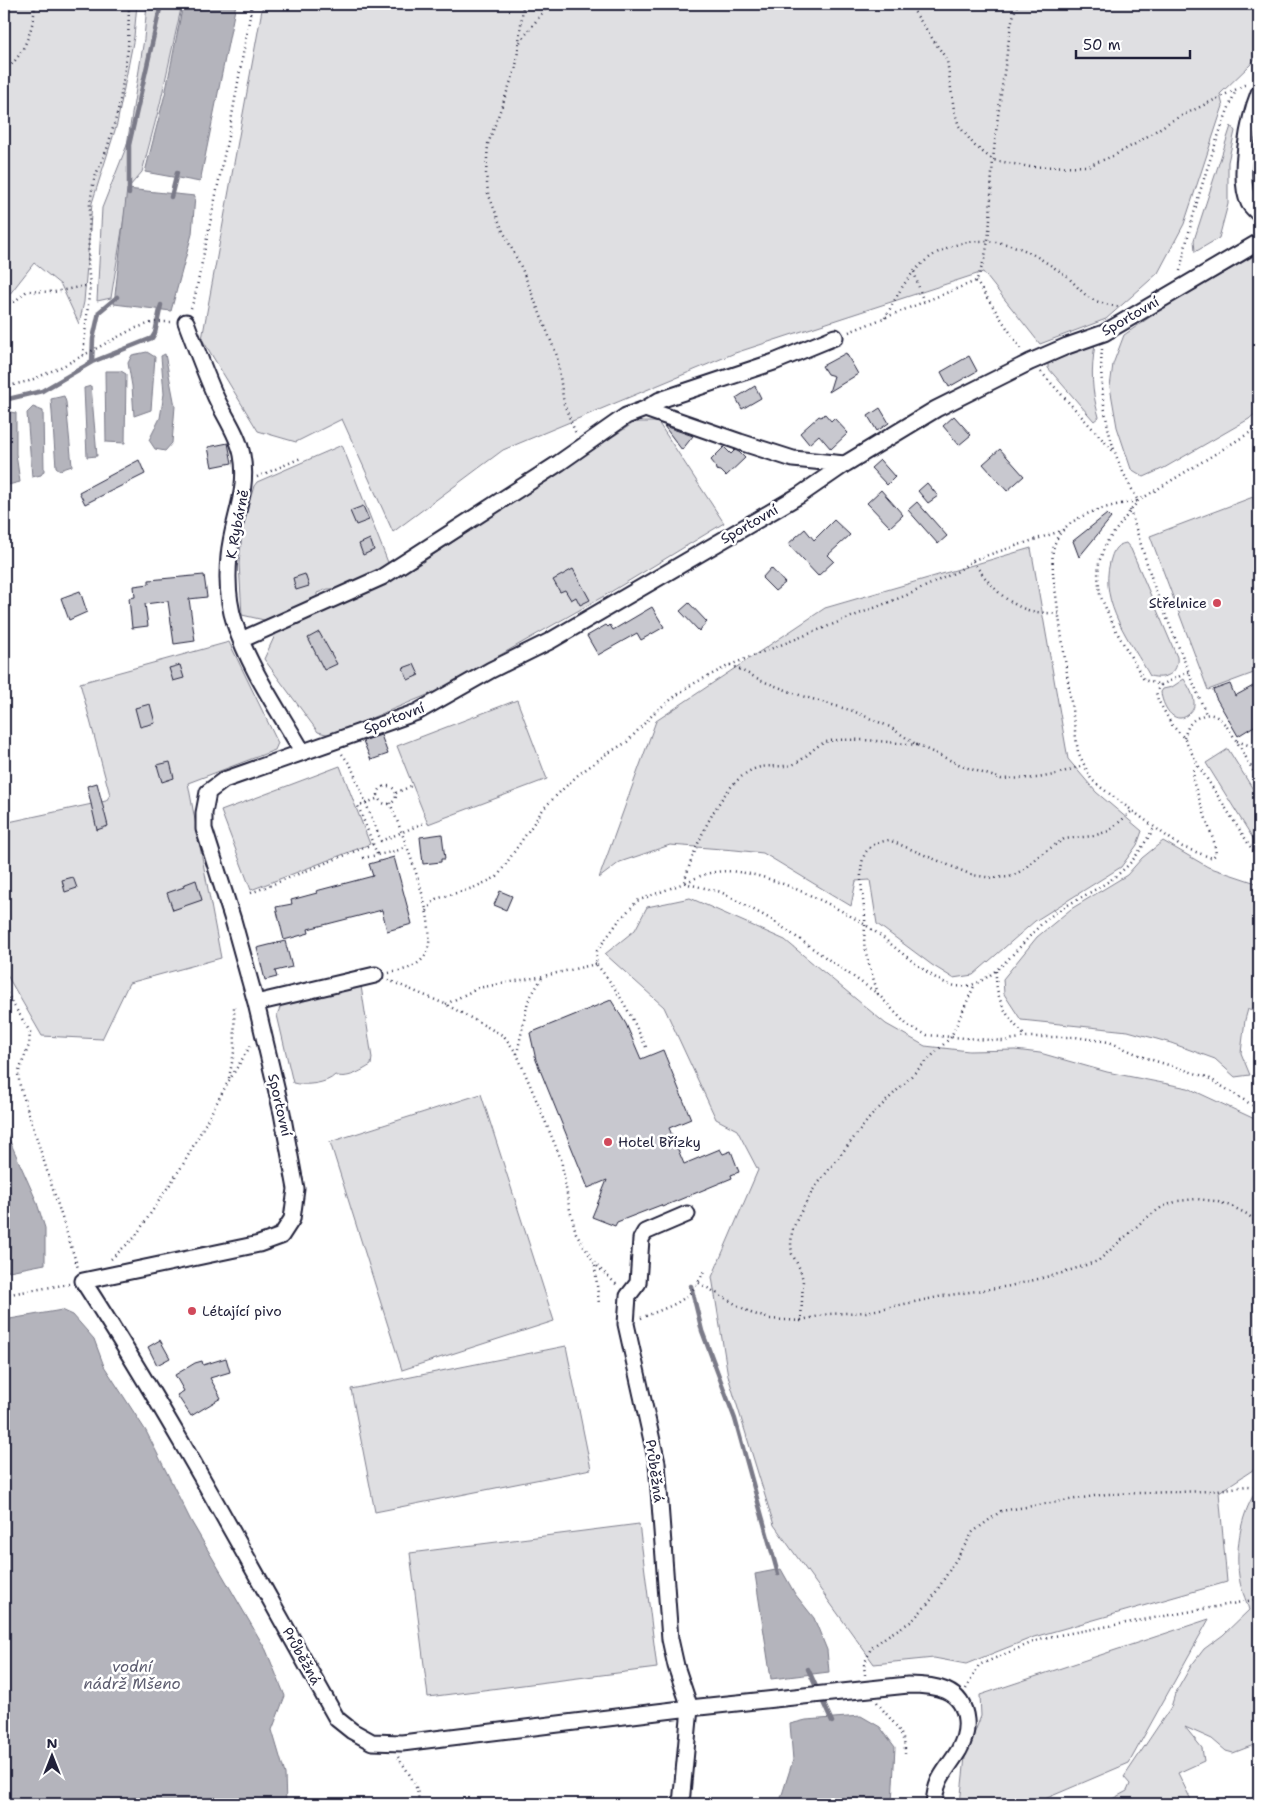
<svg xmlns="http://www.w3.org/2000/svg" width="1263" height="1808" font-family="'Shantell Sans',sans-serif">
<rect width="100%" height="100%" fill="#fff"/>
<filter id="ink" filterUnits="userSpaceOnUse"><feTurbulence type="fractalNoise" baseFrequency=".02" numOctaves="2"/><feDisplacementMap in="SourceGraphic" scale="10" xChannelSelector="R" yChannelSelector="G"/><feConvolveMatrix kernelMatrix="1 2 1 2 8 2 1 2 1" color-interpolation-filters="sRGB"/></filter>
<g filter="url(#ink)">
<!-- green -->
<path fill="#dfdfe2" stroke="#80808e" d="M4,4h133l-3,33 -17,87 -25,79 -8,99 -5,22 -18,-39 -27,-22 -25,32 -5,1z
M147,4h35l-22,100 -18,68 -13,15 -18,111 -14,3 5,-93 25,-63 17,-106z
M263,4h996v48l-8,12 -31,30 3,12 -39,118 -26,49 -52,46 -66,25 -57,-72 -248,81 -232,97 -110,82 -51,-113 -46,23 -38,-11 -56,-92z
M1231,126l4,5 -7,31v42l-9,34 -24,14 -1,-12z
M1259,253v157l-10,9 -85,49 -20,9 -13,-8 -14,-42 -7,-40 3,-23 11,-29 39,-27z
M1095,344c-4,28 -4,45 4,73l-5,4 -46,-53v-5z
M635,422h23l66,101 -120,73 -167,95 -107,44 -12,-3 -54,-73 12,-26 103,-46 39,-22z
M342,445l47,120 -49,24h-12l-11,4v6l-53,21 -22,-5 -3,-52 4,-38 11,-39 3,-4z
M1253,497l6,17v157l-51,19 -58,-154z
M1126,543l5,6 46,108c2,17 -12,23 -27,19 -19,-34 -51,-72 -40,-114 3,-11 5,-17 16,-19z
M1031,548l37,211 28,33 46,39 -5,14 -16,22 -86,54 -62,54 -20,3 -21,-13 -55,-41 -7,-44 -14,1 -5,25 -88,-53 -28,-3 -65,-5 -50,17 -21,16 57,-157 169,-113z
M229,642l49,101 -3,7 -87,33 33,175 -92,25 -27,56 -60,-3 -38,-66v-147l102,-22 4,-6 -30,-112z
M1184,679c4,7 11,17 10,26 0,4 -3,7 -6,10 -15,11 -26,-10 -27,-23l2,-3 9,-2z
M517,700l30,79 -119,45 -31,-78z
M1228,749l31,50v49l-53,-85z
M340,766l30,78 -119,46 -30,-79z
M1163,841l45,26 51,17v126l-11,-1 -3,11 -4,33 9,22 -15,2 -20,-18 -44,-16 -43,-12 -107,-11 -17,-26 -1,-15 34,-42 34,-28 56,-34 15,-17z
M690,898l95,42 101,84 39,22 44,5 46,-1 25,3 67,19 81,16 71,33v345l-40,26 8,90 -193,55 -68,27 -32,-6 -60,6 -100,-139 -46,-149 -16,-99 46,-107 -21,-40 -21,-11 -52,-112 -59,-53 30,-24 12,-23z
M361,986l11,72 -1,7c-10,6 -24,15 -36,10 -8,9 -31,11 -42,8l-16,-68 4,-10z
M481,1094l73,227 -152,49 -72,-228z
M566,1346l25,123 -216,43 -24,-123z
M1259,1487v256l-26,10 -7,-2 -14,-12 -27,-12 17,21 2,13 -26,12 15,31h-90l24,-13 3,-7 -6,-7 47,-70 4,-13 16,-28 13,-17 19,-14 26,-25c-3,-11 -9,-22 -10,-34 -4,-29 2,-65 20,-89z
M639,1524l18,144 -229,29 -18,-144z
M1209,1619l-80,144 -96,41h-73l5,-47 16,-41 -1,-21z"/>
<!-- water -->
<path fill="#b4b4bc" stroke="#7a7a88" d="M183,4h53l-36,178 -55,-10 21,-82z
M127,189l68,7 -3,38 -21,77 -57,-7z
M147,352l8,5 -4,53 -17,6 -2,-30 -4,-23 4,-8z
M165,354l10,52 -3,37 -7,8 -10,-2 -6,-9 11,-22 4,-24 -3,-38z
M105,371h16l5,3 -1,69 -19,-1z
M91,386l6,70 -10,1 -3,-69z
M64,396l2,6 6,64 -12,4 -4,-3 -5,-68z
M33,407l10,4 1,60 -3,4 -9,2 -5,-64z
M4,411l12,2v41l4,28 -12,3 -4,-41z
M4,1128l32,72 9,28v36l-41,8z
M62,1310l11,5 21,24 10,27 42,65 45,90 75,129 19,46 -13,34 13,44 1,30h-282v-484z
M781,1569l14,25 19,24 13,32 2,22 -58,7 -16,-105z
M861,1716l19,11 15,20 -3,57h-113l14,-44 -3,-36 16,-4z"/>
<g fill="none" stroke-linecap="round" stroke-linejoin="round">
<!-- stream -->
<path stroke="#7a7a88" stroke-width="4.5" d="M129,194v-49l32,-141
M171,197l6,-24
M92,362l60,-24 3,-5 6,-28
M4,400l38,-9 50,-29 1,-23 6,-27 18,-15
M691,1286l11,45 33,88 43,155
M808,1669l24,53"/>
</g>
<!-- building -->
<path fill="#c8c8cf" stroke="#22223b" d="M846,353l12,21 -29,18 5,-16 -7,-2 -5,-8z
M969,356l8,15 -28,16 -8,-15z
M755,386l6,12 -19,11 -6,-11z
M880,408l9,15 -12,8 -9,-15z
M825,414l6,7 3,-3 14,15 -17,16 -12,-14 -10,9 -9,-11 19,-17 2,1z
M954,416l17,19 -12,10 -16,-19z
M664,426l29,10 -11,14z
M228,443l4,20 -20,4 -4,-20z
M724,447l7,7 4,-4 4,2 6,6 -19,18 -5,-5 -5,-1 -1,-5 -4,-5z
M1000,449l24,27 -17,15 -24,-27z
M139,460l6,14 -60,30 -6,-12z
M880,460l15,17 -8,8 -16,-17z
M927,483l11,13 -10,7 -10,-12z
M881,490l22,25 -13,12 -23,-24z
M917,502l30,34 -9,8 -30,-34z
M363,506l6,14 -13,5 -6,-14z
M1107,514l4,4 -32,39 -6,-16z
M834,520l16,15 -22,20 6,6 -16,15 -30,-32 17,-15 9,11z
M370,539l4,11 -11,5 -4,-11z
M771,568l14,15 -10,8 -13,-13z
M573,569l17,31 -10,5 -4,-8 -5,3 -6,-10 -5,2 -7,-12z
M305,574l4,12 -13,4 -3,-12z
M204,575l3,22 -18,2 6,42 -21,3 -6,-43 -23,3 3,22 -16,2 -3,-30 6,-1 -1,-11 15,-2v-4z
M80,591l7,21 -18,8 -8,-22z
M689,603l18,19 -8,9 -19,-20z
M652,607l12,20 -23,13 -4,-7 -39,22 -11,-19 19,-11 2,2 2,-2 3,5z
M319,632l18,32 -13,6 -16,-32z
M414,664l5,11 -11,5 -5,-12z
M180,665l4,13 -11,3 -4,-13z
M1230,684l5,12 20,-11 4,8v30l-21,13 -22,-38 -3,-8z
M150,704l5,19 -15,4 -5,-19z
M381,735l7,19 -17,6 -8,-19z
M170,762l4,16 -12,4 -5,-17z
M97,783l11,43 -11,4 -10,-44z
M442,834l3,25h-4v3l-18,2 -3,-27z
M394,857l18,67 -25,7 -5,-21 -74,19 1,4 -25,7 -8,-33 16,-3 -1,-4 26,-7 -1,-2 57,-15 -4,-12z
M73,877l4,11 -12,4 -3,-12z
M196,880l6,20 -29,10 -6,-17 17,-6 -1,-2z
M500,891l12,5 -6,14 -12,-5z
M285,941l7,26 -17,4 2,6 -12,3 -8,-32z
M611,1000l15,24 15,35 22,-9 28,69 -22,9 15,36 36,-15 3,5 8,-3 8,21 -8,3 1,3 -70,29 -1,-2 -44,17 -2,4 -23,-9 15,-37 -19,8 -52,-128 -6,-27z
M160,1340l10,18 -13,7 -9,-18z
M226,1358l4,14 -20,6 11,20 -30,18 -14,-21 7,-4 -9,-16 20,-12 7,-2 1,4z"/>
<g fill="none" stroke-linecap="round" stroke-linejoin="round">
<defs>
<path id="minor" d="M1259,93c-10,25 -22,85 -10,110 2,4 7,8 10,11
M186,322c9,24 18,48 28,71 8,20 24,40 28,62 7,37 -10,65 -13,101 -2,21 -1,47 6,68 14,44 44,87 67,127
M645,409l95,33 53,17 52,5
M241,640l141,-63 177,-114 67,-47 19,-7 15,-9 114,-38 61,-25
M256,1003l119,-28
M681,1804l9,-96 -14,-42 -6,-27 -13,-176 -31,-139 2,-28 10,-13 3,-44 4,-7 42,-18
M934,1804c2,-28 12,-32 25,-54 5,-9 8,-20 7,-30 -3,-32 -32,-35 -58,-35l-218,23 -288,35 -30,-1 -20,-11 -15,-12c-83,-147 -162,-296 -254,-438l176,-37 22,-8 11,-17 4,-30 -14,-76 -26,-110 -23,-83 -29,-91v-16l4,-21 16,-12 193,-68 74,-42 59,-29 250,-146 45,-31 91,-55 94,-47 37,-16 37,-13 155,-91"/>
</defs>
<!-- minor casing -->
<use href="#minor" stroke="#22223b" stroke-width="19"/>
<!-- path -->
<path stroke="#22223b" stroke-width="2.5" stroke-dasharray="1 4" stroke-linecap="butt" d="M521,4l2,3 -7,60 -28,77 -2,29 2,20 14,36 20,40 35,87 7,48 12,30
M909,4l38,56 7,50 5,16 16,20 18,14 37,7 58,-1 25,-10 24,-13 34,-22 76,-37
M520,42l29,-38
M4,71c20,-14 30,-44 31,-67
M1180,271c13,-62 32,-123 56,-181
M914,272l10,31
M976,281l45,68
M4,304l10,-2 13,-11 27,1 36,-7
M191,308l4,-12 35,-169 22,-123
M885,318c8,-14 15,-30 26,-43 28,-34 71,-42 111,-26 12,5 28,16 39,23 11,7 18,19 29,26 8,5 20,7 29,9
M849,332l127,-51c18,-36 13,-81 17,-120 4,-46 12,-92 18,-137l6,-20
M1102,349c-3,29 3,76 13,103 5,17 15,33 23,49 -26,4 -73,13 -83,42 -4,10 -2,21 -2,31l25,178 13,27 8,7 81,60 32,12 4,-4 -2,-12 -21,-61 1,-11 4,-5
M83,355l7,-70 -2,-19 2,-64 4,-23 13,-30 12,-42 9,-58 1,-45
M1041,372l72,79
M4,387l25,-6 34,-15 70,-37 21,-7h17
M257,477l44,-19
M1130,510l25,79 51,125
M973,561c14,21 32,43 58,50 9,2 19,2 28,3
M730,665l35,17 37,14 51,15 37,16 27,18 48,22 36,12 37,-1 16,-3 30,-10
M1189,672l-28,13 -17,-5 -29,-51 -15,-34 -2,-19 1,-14 7,-19 32,-42 121,-74
M1161,685l-5,7 2,8 14,25 12,13 14,27 61,95
M1184,738c3,-9 5,-17 15,-21 6,-3 12,-4 18,0 15,10 33,49 42,65
M1237,741l22,8
M917,745c-22,-2 -71,-9 -91,-3 -13,4 -21,19 -35,23 -12,3 -25,-1 -37,4 -33,13 -61,81 -70,114 10,-4 21,-10 32,-11 40,-7 114,31 148,52 17,11 32,25 48,37 16,11 33,28 54,25 28,-3 59,-48 80,-66 24,-20 54,-29 77,-50 13,-11 22,-28 31,-42
M342,754l9,12 30,75 43,-18
M378 795a9 9 0 1 1 18 0a9 9 0 1 1-18 0Z
M396,793l15,-7
M377,854l-19,-48 21,-8
M363,858l33,-7 10,-4
M251,893l122,-49
M427,911l5,-8 4,-4 37,-11 24,-11 47,-69 20,-20 14,-13 27,-20 22,-13 29,-31 33,-25 41,-21 182,-72 46,-22 15,-11 91,-30
M996,971c-1,29 10,45 30,66
M389,973c14,-3 29,-5 37,-19 15,-27 -24,-121 -36,-151
M388,980l57,24 59,32 13,18 44,105 8,47 7,27 19,31 22,21
M4,989l26,43 -1,13 -11,29 2,12 58,182
M878,994c-4,-14 -9,-28 -12,-41 -4,-14 0,-22 -1,-35 -1,-19 -8,-44 -1,-62 4,-11 15,-14 25,-16l83,35 21,3 17,-1 13,-7 14,-13 27,-18 29,-3 16,-5 23,-20
M446,1004l32,-16 66,-12 52,-12
M1259,1030l-3,1 -1,5 4,26
M646,1047c-16,-33 -26,-55 -50,-83l1,-13 21,-29 19,-21 47,-18 37,9 51,28 106,74 30,32 19,9 76,6 23,-4h49l34,5 37,16 61,19 45,28 7,2
M517,1054l11,-53 15,-25
M229,1078l6,-31 -1,-40
M111,1259l24,-22 49,-74 44,-81 23,-37
M595,1266l4,38
M699,1283l52,30 19,6 31,2 2,-41 -3,-11 -8,-15 -1,-9 1,-14 6,-14 15,-27 58,-74 80,-79 24,-53
M4,1295l65,-11
M641,1318c33,-14 50,-15 64,-50
M801,1320l28,-6 37,-2 77,-16 67,-10 52,-13 36,-12 47,-42 17,-12 16,-6 18,-2 19,2 16,5 16,8 12,10
M865,1675l-1,-10 7,-17 16,-12 25,-15 19,-21 42,-68 28,-21 106,-17 103,-3 37,-5 12,1
M966,1689l13,-24 64,-27 216,-39
M877,1702c13,19 29,28 28,52
M398,1757c9,14 23,31 20,47"/>
<!-- minor -->
<use href="#minor" stroke="#fff" stroke-width="15"/>
</g>
</g>
<!-- markers -->
<g fill="#d1495b" stroke="#fff" stroke-width="2">
<circle cx="1217" cy="603" r="5"/>
<circle cx="608" cy="1142" r="5"/>
<circle cx="192" cy="1311" r="5"/>
</g>
<g text-anchor="middle" dominant-baseline="central" stroke-width="5" stroke-linejoin="round" paint-order="stroke">
<!-- street labels -->
<g font-size="14" fill="#22223b" stroke="#fff">
<text transform="translate(1130 316) rotate(-30)">Sportovní</text>
<text transform="translate(237 524) rotate(-79)">K Rybárně</text>
<text transform="translate(749 524) rotate(-30)">Sportovní</text>
<text transform="translate(394 718) rotate(-21)">Sportovní</text>
<text transform="translate(280 1105) rotate(77)">Sportovní</text>
<text transform="translate(655 1471) rotate(82)">Průběžná</text>
<text transform="translate(302 1656) rotate(61)">Průběžná</text>
</g>
<!-- poi labels -->
<g font-size="14" fill="#22223b" stroke="#fff" text-anchor="start">
<text x="1207" y="603" text-anchor="end">Střelnice</text>
<text x="618" y="1142">Hotel Břízky</text>
<text x="202" y="1311">Létající pivo</text>
</g>
<!-- water labels -->
<g font-size="15" font-style="italic" fill="#5c5c6f" stroke="#fff">
<text x="132" y="1667">vodní<tspan x="132" dy="17">nádrž Mšeno</tspan></text>
</g>
</g>
<!-- margin -->
<rect width="1263" height="1808" fill="none" stroke="#fff" stroke-width="20"/>
<rect x="10" y="10" width="1243" height="1788" fill="none" stroke="#22223b" stroke-width="2" filter="url(#ink)"/>
<!-- north arrow -->
<g transform="translate(52 1756)" stroke="#ffffff" stroke-width="4" paint-order="stroke">
<path d="M0-4L9 19L0 12L-9 19Z" fill="#22223b"/>
<text y="-8" font-size="14" font-weight="bold" text-anchor="middle" fill="#22223b">N</text>
</g>
<!-- scale -->
<path d="M1076 50v8h114v-8" fill="none" stroke="#22223b" stroke-width="2.5"/>
<text x="1083" y="50" font-size="15" fill="#22223b" stroke="#ffffff" stroke-width="4" paint-order="stroke">50 m</text>
</svg>
